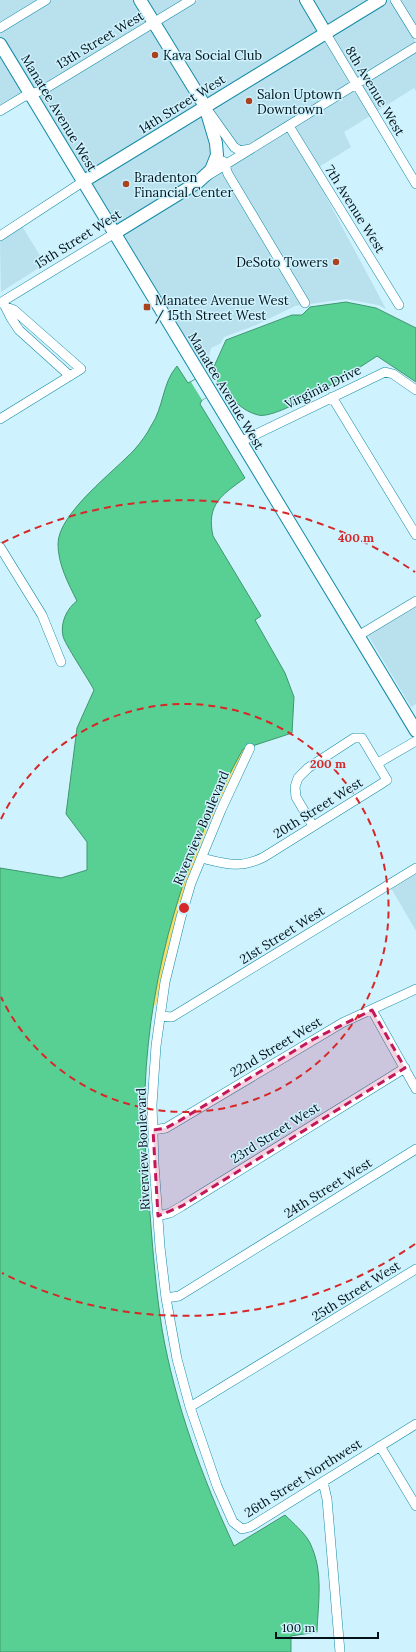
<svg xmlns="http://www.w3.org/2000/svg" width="416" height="1652" font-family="Lora,serif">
<rect width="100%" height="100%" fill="#cef2fe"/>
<!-- built -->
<path fill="#b9e0ed" d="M0,0h39l-39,23z
M52,0h84l13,22 -108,65 -9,3 -32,-54v-4z
M145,0h39l-28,18z
M198,0h103l19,31 -114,70 -47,-77z
M310,0h63l-46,27z
M387,0h4l25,43 -59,36 -27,-46z
M400,0h16v26z
M152,28l47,77 -114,71 -49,-80z
M323,37l27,47 -98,61 -13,1 -29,-39z
M0,51l25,42 -25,14z
M416,52v39l-2,-3 -38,24 -16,-27z
M354,90l16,26 -26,16 7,15 -32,20 -25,-40z
M202,112l11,37 -6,21 -90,58 -28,-46z
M288,131l26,43 72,135 -8,-4 -32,-6 -36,5 -79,-131 -2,-7z
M222,171l21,37 59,97 -7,1 -39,19 -32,12 -3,6 -10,5 -4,17 -7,3 -80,-134z
M22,226l23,38 -44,28 -1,-52z
M416,605v99l-5,3 -43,-72z
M416,872v59l-25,-43z"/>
<!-- green -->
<path fill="#f5de68" d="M246,747c-46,87 -72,163 -90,258h-3c5,-23 8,-46 14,-69 16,-66 43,-128 76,-188z"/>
<!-- water -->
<path fill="#59d093" stroke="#3e976e" d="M346,302l30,6 40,20v54l-39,-26c-19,13 -101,65 -119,59 -15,-4 -25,-14 -32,-26l-3,-1 -21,12 -2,4 45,74c-23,17 -39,26 -32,58l48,80 -6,4 30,53 9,24 -2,36 -49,16c-58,105 -93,219 -98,340 -2,42 2,83 5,125 3,38 6,77 12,115 13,75 40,148 72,217l51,-31c8,8 20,18 25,28 14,29 8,59 7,89l-26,4v16h-291v-784l61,10 26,-8v-28l-21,-28 11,-86 17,-38c-5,-10 -30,-47 -31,-54 -3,-13 4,-28 14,-35 -9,-18 -19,-37 -19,-57 0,-31 57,-73 77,-95 6,-7 12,-15 16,-23 13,-19 11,-43 26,-60l11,17 24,-12 14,-31 66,-25h10l8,-8z"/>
<!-- pier -->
<path fill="#cef2fe" d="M211,371l10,18 -19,11 -11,-18z"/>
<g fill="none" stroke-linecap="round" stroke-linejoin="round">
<defs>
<path id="minor" d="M395,0l21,34
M0,28l46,-28
M325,32l91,152
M0,111l23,-14 20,-7 148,-90
M209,112l25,35 6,4 10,-2
M289,126l110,179
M223,161l5,13 77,129
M207,176l209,-129
M0,236l84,-55
M0,303l115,-70
M4,304l7,14 8,12 51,46
M332,397l84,138
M0,419l81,-50 -67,-59 -8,-3
M240,442l145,-70 8,2 23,16
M0,547l42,68 19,47
M358,636l58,-35
M250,748l-29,62 -30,73 -10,34 -16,65 -9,64 -4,59 2,59 6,83 6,51 11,61 13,48 27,79 16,36 9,7 8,-2 166,-103
M378,763l38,-22
M202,858c24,6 38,11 62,-1l117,-73 6,-4 -25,-42h-8l-46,30 -10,10 -3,9 1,10 17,29
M372,1010l44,79
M160,1016l12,1 244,-149
M153,1130l13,-2 176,-105 74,-34
M158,1216l12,-3 12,-7 223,-138
M166,1298l13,-2 237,-147
M190,1407l226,-138
M380,1446l36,60
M323,1482l4,17 13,153"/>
<path id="major" d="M306,0l19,32
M0,44l416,687
M84,181l296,-181
M115,233l83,-51 13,-12 6,-15 -1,-12 -11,-37 -65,-106"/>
</defs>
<!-- minor casing -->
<use href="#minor" stroke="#158ca6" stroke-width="10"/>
<!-- major casing -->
<use href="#major" stroke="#158ca6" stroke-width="14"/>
<!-- minor -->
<use href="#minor" stroke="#fff" stroke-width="9"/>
<!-- major -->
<use href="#major" stroke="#fff" stroke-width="12"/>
</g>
<!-- marked area -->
<path fill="#c2185b" fill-opacity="0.2" stroke="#c2185b" stroke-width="3" stroke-dasharray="8 5" stroke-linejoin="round" d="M372,1010l33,58 -223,138 -24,10 -5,-86 13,-2 13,-7 133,-81z"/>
<!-- distance rings -->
<g fill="none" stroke="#d62828" stroke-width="2" stroke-dasharray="7 5">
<path d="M1 819A204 204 0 1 1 1 997"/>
<path d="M415 1244A408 408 0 0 1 2 1273M2 543A408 408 0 0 1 415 572"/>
</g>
<!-- markers -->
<g fill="#a9421e" stroke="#cef2fe" stroke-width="1.5">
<circle cx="155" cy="55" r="4"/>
<circle cx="249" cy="101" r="4"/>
<circle cx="126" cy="184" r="4"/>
<circle cx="336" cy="262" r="4"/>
<rect x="143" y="303" width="8" height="8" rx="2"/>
</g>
<g text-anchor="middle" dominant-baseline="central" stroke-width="3" stroke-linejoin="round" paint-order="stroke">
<!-- street labels -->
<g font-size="13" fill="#001117" stroke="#cef2fe">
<text transform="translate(100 40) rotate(-31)">13th Street West</text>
<text transform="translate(375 91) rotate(59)">8th Avenue West</text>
<text transform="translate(182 104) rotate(-32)">14th Street West</text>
<text transform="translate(59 113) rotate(59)">Manatee Avenue West</text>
<text transform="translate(355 209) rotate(58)">7th Avenue West</text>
<text transform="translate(78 239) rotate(-32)">15th Street West</text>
<text transform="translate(323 387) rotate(-26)">Virginia Drive</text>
<text transform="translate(226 391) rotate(59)">Manatee Avenue West</text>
<text transform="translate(318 808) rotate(-32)">20th Street West</text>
<text transform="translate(201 828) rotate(-67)">Riverview Boulevard</text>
<text transform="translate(282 935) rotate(-32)">21st Street West</text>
<text transform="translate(276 1047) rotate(-31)">22nd Street West</text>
<text transform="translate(275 1133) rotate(-32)">23rd Street West</text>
<text transform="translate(143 1149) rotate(-92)">Riverview Boulevard</text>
<text transform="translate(328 1188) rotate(-32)">24th Street West</text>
<text transform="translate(356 1291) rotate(-32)">25th Street West</text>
<text transform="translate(303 1478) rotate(-32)">26th Street Northwest</text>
</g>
<!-- poi labels -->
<g font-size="13" fill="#001117" stroke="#cef2fe" text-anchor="start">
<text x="163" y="55">Kava Social Club</text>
<text x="257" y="94">Salon Uptown<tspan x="257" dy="15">Downtown</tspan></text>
<text x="134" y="177">Bradenton<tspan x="134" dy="15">Financial Center</tspan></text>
<text x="328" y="262" text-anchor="end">DeSoto Towers</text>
<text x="155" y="300">Manatee Avenue West<tspan x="155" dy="15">/ 15th Street West</tspan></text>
</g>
</g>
<circle cx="184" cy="908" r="6" fill="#d62828" stroke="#cef2fe" stroke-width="2"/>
<g font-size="12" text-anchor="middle" font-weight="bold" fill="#d62828" stroke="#cef2fe" stroke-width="3" stroke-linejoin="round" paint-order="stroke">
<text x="356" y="542">400 m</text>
<text x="328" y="768">200 m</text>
</g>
<!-- scale -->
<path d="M276 1632v6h102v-6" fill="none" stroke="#001117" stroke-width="2"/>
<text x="282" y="1632" font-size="12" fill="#001117" stroke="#cef2fe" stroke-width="3" paint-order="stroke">100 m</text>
</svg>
